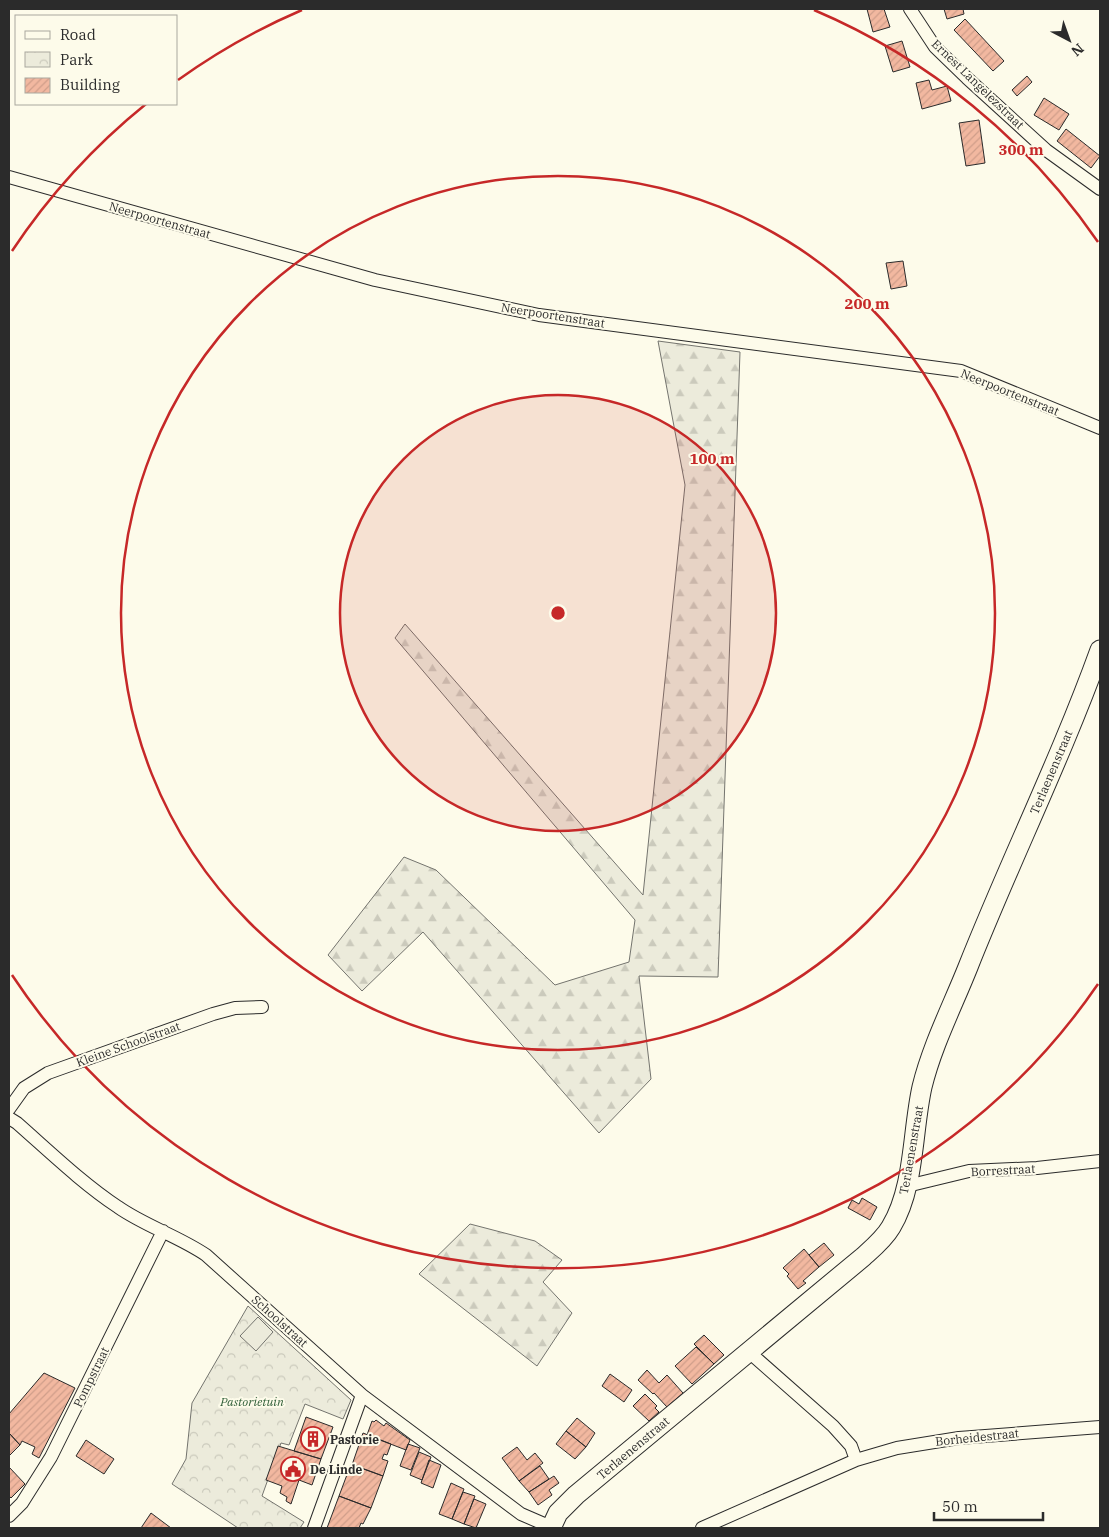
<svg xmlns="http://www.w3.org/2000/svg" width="1109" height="1537" font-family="'IBM Plex Serif',serif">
<defs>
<pattern id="forest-firs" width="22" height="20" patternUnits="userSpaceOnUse" patternTransform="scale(1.25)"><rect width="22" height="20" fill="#ecebdb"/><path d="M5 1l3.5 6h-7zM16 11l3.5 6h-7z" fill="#cbcabc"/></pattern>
<pattern id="park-crowns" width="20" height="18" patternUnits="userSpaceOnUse" patternTransform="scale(1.25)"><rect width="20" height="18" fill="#ecebdb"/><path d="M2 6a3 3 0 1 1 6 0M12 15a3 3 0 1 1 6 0" fill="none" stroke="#cbcabc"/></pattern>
<pattern id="building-hatch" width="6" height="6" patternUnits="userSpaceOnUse" patternTransform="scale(1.25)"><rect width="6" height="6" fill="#f2b8a0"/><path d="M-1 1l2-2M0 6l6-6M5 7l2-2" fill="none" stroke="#d09e8a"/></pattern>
</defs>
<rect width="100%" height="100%" fill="#fdfbea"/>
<!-- forest -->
<path fill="url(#forest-firs)" stroke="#74746e" d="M658,341l82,11 -22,625 -79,-1 12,103 -52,54 -176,-201 -61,59 -34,-36 76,-98 32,13 119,115 74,-23 6,-42 -240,-282 10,-14 238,271 42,-410z
M470,1224l65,17 27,19 -19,22 29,31 -35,53 -118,-92z"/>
<!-- park -->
<path fill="url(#park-crowns)" stroke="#74746e" d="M248,1306l103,94 -8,19 -38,-15 -16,41 -8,-2 -19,53 42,26 -4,6h-62l-66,-44 14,-25 6,-56z"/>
<!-- garden -->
<path fill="#ecebdb" stroke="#74746e" d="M258,1317l15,15 -17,19 -16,-15z"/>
<!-- building -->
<path fill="url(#building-hatch)" stroke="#2b2b2b" d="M867,9h17l6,18 -17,5z
M944,9h19l1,5 -17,5z
M965,19l39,42 -11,10 -39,-41z
M902,41l8,26 -17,5 -8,-26z
M1027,76l5,6 -15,14 -5,-6z
M929,80l3,10 15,-4 4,15 -29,8 -6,-26z
M1044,98l25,16 -10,16 -25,-15z
M979,120l6,43 -19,3 -7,-43z
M1066,129l34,27 -9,12 -34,-27z
M903,261l4,25 -16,3 -5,-26z
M862,1198l15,9 -7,13 -22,-12 4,-8 7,4z
M824,1243l10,12 -15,12 -10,-12z
M804,1249l15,18 -16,14 3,2 -8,6 -11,-13 2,-2 -6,-6z
M704,1335l20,20 -10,9 -20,-20z
M696,1347l18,17 -22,20 -17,-18z
M647,1370l12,13 8,-8 16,18 -16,14 -13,-14 -1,1 -15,-14z
M44,1373l31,15 -36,70 -7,-4 3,-7 -13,-6 -2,4 -11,-12v-19z
M610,1374l22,16 -8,12 -22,-16z
M645,1394l12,12 -2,2 4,4 -10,9 -16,-15z
M306,1417l27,10 -12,32 -27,-8z
M577,1418l18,15 -9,14 -20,-16z
M376,1420l8,6 2,-3 24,17 -4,10 -39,-15 5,-14 2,1z
M566,1431l20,16 -11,12 -19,-15z
M9,1433l11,12 -11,11z
M363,1433l28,11 -4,11 -3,-1 -2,5 6,2 -5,15 -31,-11z
M86,1440l28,19 -10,15 -28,-18z
M408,1444l12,4 -9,22 -11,-4z
M278,1446l43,13 -9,26 -13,-5 -8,24 -5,-3 1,-4 -7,-4 2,-7 -16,-6z
M517,1447l10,13 8,-7 8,10 -24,18 -17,-23z
M419,1452l12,5 -9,23 -12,-5z
M429,1460l12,5 -8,23 -12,-5z
M351,1464l32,12 -12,32 -32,-12z
M540,1466l9,13 -20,13 -10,-11z
M9,1467l16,17 -14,14 -2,-2z
M554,1476l5,7 -10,7 3,5 -14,10 -9,-13z
M451,1483l13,6 -12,30 -13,-5z
M463,1492l12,4 -11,28 -12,-5z
M339,1496l32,12 -8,16 -2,-1 -2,5h-32z
M474,1499l12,5 -10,24 -12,-4z
M151,1513l20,15h-30z"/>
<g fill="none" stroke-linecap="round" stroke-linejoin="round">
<defs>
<path id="street" d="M910,9l25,38 32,31 79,72 54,39
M9,177l366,103 164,35 422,56 139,57
M9,1109l15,-21 24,-15 165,-59 22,-6 27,-1
M9,1118l8,5c33,29 65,60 101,84 27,19 60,29 88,48l156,140 159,119 30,13
M907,1186l62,-15 68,-3 63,-7
M749,1352l84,74 18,20 5,14
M9,1516l13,-13 29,-46 112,-226
M314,1528l48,-133
M702,1528l154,-68 41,-12 62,-10 141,-11"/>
<path id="secondary" d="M551,1528l7,-15 18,-18 287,-238c10,-9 21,-18 28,-30 24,-40 21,-95 31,-140 10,-41 30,-80 46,-120 42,-106 93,-209 132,-317"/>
</defs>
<!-- street casing -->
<use href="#street" stroke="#2b2b2b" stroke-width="14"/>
<!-- secondary casing -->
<use href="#secondary" stroke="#2b2b2b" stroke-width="21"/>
<!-- street -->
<use href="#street" stroke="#fdfbea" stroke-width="12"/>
<!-- secondary -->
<use href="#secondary" stroke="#fdfbea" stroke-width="19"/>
</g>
<!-- distance rings -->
<circle cx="558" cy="613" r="218" fill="#c62828" fill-opacity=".12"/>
<g fill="none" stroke="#c62828" stroke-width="2.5">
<circle cx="558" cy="613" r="218"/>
<circle cx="558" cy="613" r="437"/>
<path d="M1098 984A655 655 0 0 1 12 975M12 251A655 655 0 0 1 146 104M178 80A655 655 0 0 1 302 10M814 10A655 655 0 0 1 1098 242"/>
</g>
<!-- icons -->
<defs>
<symbol id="building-ring" viewBox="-11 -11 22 22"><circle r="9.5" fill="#fdfbea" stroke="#c62828" stroke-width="1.5"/><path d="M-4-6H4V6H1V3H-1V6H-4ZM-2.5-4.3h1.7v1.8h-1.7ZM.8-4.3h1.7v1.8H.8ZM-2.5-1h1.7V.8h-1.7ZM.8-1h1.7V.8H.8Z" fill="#c62828"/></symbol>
<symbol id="civic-ring" viewBox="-11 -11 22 22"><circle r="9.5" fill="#fdfbea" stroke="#c62828" stroke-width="1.5"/><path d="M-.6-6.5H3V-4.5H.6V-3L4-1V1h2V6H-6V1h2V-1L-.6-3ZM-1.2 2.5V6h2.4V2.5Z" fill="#c62828"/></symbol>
</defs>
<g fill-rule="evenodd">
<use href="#building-ring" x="299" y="1425" width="28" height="28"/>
<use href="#civic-ring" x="279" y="1455" width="28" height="28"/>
</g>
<g text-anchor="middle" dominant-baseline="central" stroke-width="4" stroke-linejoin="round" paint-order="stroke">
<!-- street labels -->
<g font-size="12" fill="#2b2b2b" stroke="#fdfbea">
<text transform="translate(978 84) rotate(44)">Ernest Langelezstraat</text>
<text transform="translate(160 220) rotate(16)">Neerpoortenstraat</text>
<text transform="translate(553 315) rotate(9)">Neerpoortenstraat</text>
<text transform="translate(1010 392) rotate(22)">Neerpoortenstraat</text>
<text transform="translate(1051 772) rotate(-67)">Terlaenenstraat</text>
<text transform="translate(128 1044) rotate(-20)">Kleine Schoolstraat</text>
<text transform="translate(911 1150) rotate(-80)">Terlaenenstraat</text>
<text transform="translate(1003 1170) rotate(-3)">Borrestraat</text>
<text transform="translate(280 1321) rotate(42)">Schoolstraat</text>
<text transform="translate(91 1377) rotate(-64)">Pompstraat</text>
<text transform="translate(977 1437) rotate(-6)">Borheidestraat</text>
<text transform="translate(633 1448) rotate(-40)">Terlaenenstraat</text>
</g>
<!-- park labels -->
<g font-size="12" font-style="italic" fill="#34623c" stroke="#fdfbea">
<text x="252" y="1401">Pastorietuin</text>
</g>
<!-- poi labels -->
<g font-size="12" font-weight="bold" fill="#2b2b2b" stroke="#fdfbea" text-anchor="start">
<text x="330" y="1439">Pastorie</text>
<text x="310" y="1469">De Linde</text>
</g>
</g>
<circle cx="558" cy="613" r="8" fill="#c62828" stroke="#fdfbea" stroke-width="2.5"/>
<g font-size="15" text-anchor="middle" font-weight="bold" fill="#c62828" stroke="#fdfbea" stroke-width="4" stroke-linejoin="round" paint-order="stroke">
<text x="1021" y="155">300 m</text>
<text x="867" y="309">200 m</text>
<text x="712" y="464">100 m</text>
</g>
<!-- border -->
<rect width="1109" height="1537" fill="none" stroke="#2b2b2b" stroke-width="20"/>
<!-- legend -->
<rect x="15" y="15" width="162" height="90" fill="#fdfbea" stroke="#a9a89e"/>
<rect x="25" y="31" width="25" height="8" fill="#fdfbea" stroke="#a9a89e"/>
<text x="60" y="40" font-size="15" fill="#2b2b2b">Road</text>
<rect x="25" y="52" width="25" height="15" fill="url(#park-crowns)" stroke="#a9a89e"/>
<text x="60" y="65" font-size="15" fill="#2b2b2b">Park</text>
<rect x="25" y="78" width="25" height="15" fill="url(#building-hatch)" stroke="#a9a89e"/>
<text x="60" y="90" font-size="15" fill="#2b2b2b">Building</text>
<!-- north arrow -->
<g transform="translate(1069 40) rotate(139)" stroke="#fdfbea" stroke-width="4" paint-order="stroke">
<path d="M0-4L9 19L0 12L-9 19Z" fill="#2b2b2b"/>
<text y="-8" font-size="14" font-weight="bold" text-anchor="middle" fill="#2b2b2b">N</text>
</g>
<!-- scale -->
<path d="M934 1512v8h109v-8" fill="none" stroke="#2b2b2b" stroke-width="2.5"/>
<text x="942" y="1512" font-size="15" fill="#2b2b2b" stroke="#fdfbea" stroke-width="4" paint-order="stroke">50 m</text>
</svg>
